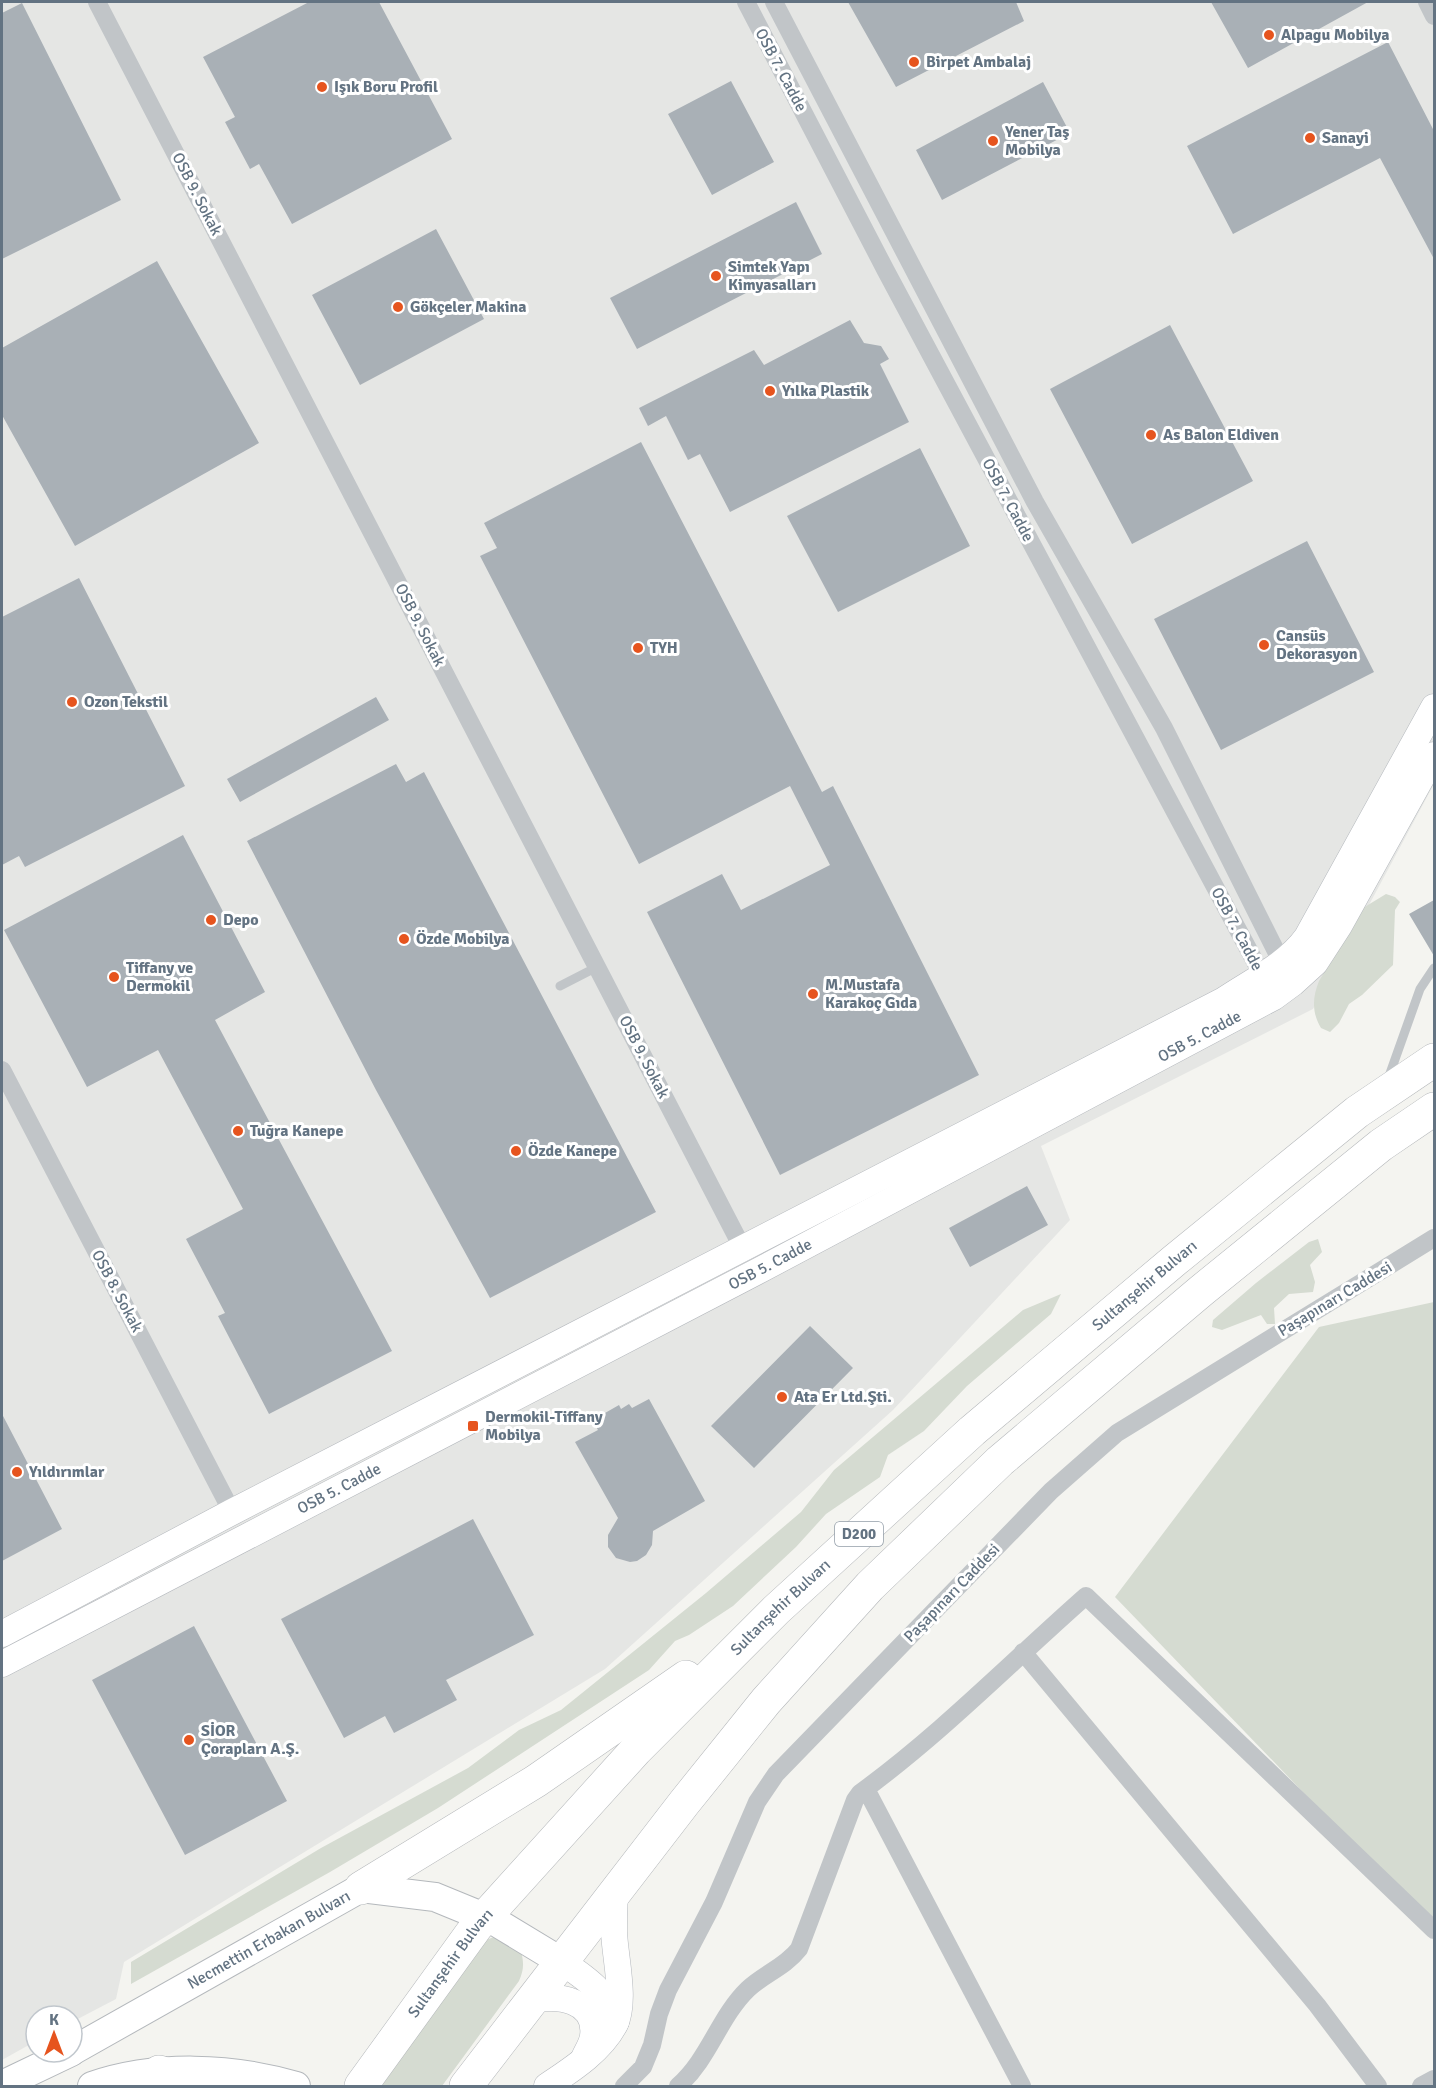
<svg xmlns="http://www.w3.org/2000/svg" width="1436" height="2088" font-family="Signika,sans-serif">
<rect width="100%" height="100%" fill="#f4f4f0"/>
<!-- built -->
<path fill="#e5e6e4" d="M2,2h1432v782l-121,225 -272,137 29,74 -177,190 -288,259 -481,293 -8,37 -44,23v-6h-36v25l-34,19z"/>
<!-- green -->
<path fill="#d5dbd1" d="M1386,894l9,3 5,5 -5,8 -2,55 -31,30 -13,9 -10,19 -9,9 -9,-4c-9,-15 -9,-30 -2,-47l44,-73z
M1318,1239l4,13 -12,13 5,17 -2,10 -24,2 -15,14 1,16h-8l-6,-9 -39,15 -10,-3 1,-7 43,-37 53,-41z
M1061,1294l-10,20 -84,72 -43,45 -36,24 -8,22 -54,37 -30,33 -63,59 -44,29 -14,6 -26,29 -211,138 -108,64 -199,112v-22l190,-114 147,-80 51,-38 42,-20 145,-117 95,-81 33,-42 189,-160z
M1434,1302v626l-319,-331 204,-270z
M494,1937l27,14c3,12 3,19 -2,30l-77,105h-65l109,-146z"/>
<!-- building -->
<path fill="#a9b0b6" d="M309,2h70l73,137 -160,85 -33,-60 -9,5 -25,-47 10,-5 -32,-60z
M848,2h168l8,19 -128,66z
M1211,2h157l-120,66z
M22,3l99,197 -119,59v-246z
M1388,42l46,89v128l-54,-101 -147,76 -46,-88z
M731,81l43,81 -62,33 -44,-81z
M1043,82l27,51 -128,67 -26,-50z
M796,202l26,52 -185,95 -27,-51z
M436,229l48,90 -124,66 -48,-90z
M157,261l102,182 -184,103 -73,-131v-67z
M850,320l14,23 17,3 8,13 -9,5 29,58 -179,90 -30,-58 -12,6 -22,-44 -18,10 -9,-18 115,-58 10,15z
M1170,325l83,156 -121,63 -82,-155z
M641,442l181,350 11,-6 146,289 -199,100 -133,-263 75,-38 19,36 89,-45 -40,-79 -151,78 -159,-308 17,-8 -13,-25z
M920,448l50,98 -132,66 -51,-96z
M1307,541l67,131 -153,78 -67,-131z
M79,578l106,208 -160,81 -6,-11 -17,9v-248z
M376,697l13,23 -149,82 -13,-23z
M396,764l10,18 18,-10 232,440 -166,86 -114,-208 -129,-249z
M183,835l82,157 -50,28 177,331 -123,63 -51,-98 7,-3 -39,-74 57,-30 -85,-159 -71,37 -83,-157z
M1434,900v56l-25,-42z
M1027,1186l21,39 -78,42 -21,-39z
M810,1326l43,42 -99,100 -43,-42z
M649,1399l56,102 -52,30 -1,14 -6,10 -9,6 -7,1 -14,-4 -8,-11v-12l10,-17 -43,-76 23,-12 -4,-7 6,-3 -2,-3 21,-12 2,4 8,-5 3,4z
M2,1414l60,115 -60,32z
M473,1519l61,116 -88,45 11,20 -63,33 -9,-17 -41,22 -63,-119z
M194,1626l93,175 -102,54 -93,-175z"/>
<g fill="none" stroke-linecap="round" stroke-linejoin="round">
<defs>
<g id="secondary">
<path d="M2,1634l230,-122 992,-512c28,-19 63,-35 83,-63l127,-230"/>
<path id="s1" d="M2,1664l758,-394 514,-273 19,-14 22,-20 24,-37 95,-171"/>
<path d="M562,1962c24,16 46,31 54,60"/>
<path d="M530,2001c26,-8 68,-1 63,35 -1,8 -6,15 -9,22"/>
<path d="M547,2086c24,-16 54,-35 68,-62 11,-23 0,-67 -1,-92 0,-13 0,-25 1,-38"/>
</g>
<g id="primary">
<path id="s2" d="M72,2051l289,-163 74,9 61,25 66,40"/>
<path d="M2,2085l69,-33"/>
<path d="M92,2086c64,-22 140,-19 204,0"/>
</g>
<g id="highway">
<path d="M361,1888l175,-107 150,-104"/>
<path d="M159,2072l42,14"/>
<path id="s3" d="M361,2086l115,-159 160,-177 140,-140 196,-179 203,-171 182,-148 77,-52"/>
<path d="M466,2086l218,-283 82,-102 104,-115 130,-125 201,-170 180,-146 53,-36"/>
</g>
</defs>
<!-- secondary casing -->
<use href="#secondary" stroke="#b4b8bd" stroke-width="27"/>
<!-- primary casing -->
<use href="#primary" stroke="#b4b8bc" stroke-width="30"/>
<!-- highway casing -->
<use href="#highway" stroke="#b4b7ba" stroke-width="34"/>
<!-- lane -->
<path stroke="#c1c5c8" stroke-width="9" d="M560,986l37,-19
M1388,1079l32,-90 14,-21"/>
<!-- street -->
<path stroke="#c1c5c8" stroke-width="18" d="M97,2l646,1247
M746,2l140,269 382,715
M774,2l261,500 129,226 122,243
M1427,2l7,14
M2,1070l230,442
M1023,1652l294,353 61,81
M866,1789l156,297
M624,2086l19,-19 9,-22 7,-31 9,-24 46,-88 43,-100 19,-28 275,-283 66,-58 317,-195
M678,2086c31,-27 41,-69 70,-97 16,-15 37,-22 51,-40l56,-149 5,-7c81,-59 151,-131 226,-197l348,334
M1421,2086l13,-7"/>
<!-- secondary -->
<use href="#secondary" stroke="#fff" stroke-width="26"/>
<!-- primary -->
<use href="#primary" stroke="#fff" stroke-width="28"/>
<!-- highway -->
<use href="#highway" stroke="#fff" stroke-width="33"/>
</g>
<!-- markers -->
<g fill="#e6541e" stroke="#fff" stroke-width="2">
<circle cx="1269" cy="35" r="6"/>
<circle cx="914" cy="62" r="6"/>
<circle cx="322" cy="87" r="6"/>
<circle cx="1310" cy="138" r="6"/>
<circle cx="993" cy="141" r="6"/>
<circle cx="716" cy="276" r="6"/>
<circle cx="398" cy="307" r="6"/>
<circle cx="770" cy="391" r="6"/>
<circle cx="1151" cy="435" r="6"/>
<circle cx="1264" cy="645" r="6"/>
<circle cx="638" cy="648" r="6"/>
<circle cx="72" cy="702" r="6"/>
<circle cx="211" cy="920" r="6"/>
<circle cx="404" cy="939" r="6"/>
<circle cx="114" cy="977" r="6"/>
<circle cx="813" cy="994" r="6"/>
<circle cx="238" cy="1131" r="6"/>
<circle cx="516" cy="1151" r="6"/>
<circle cx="782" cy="1397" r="6"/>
<rect x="467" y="1420" width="12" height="12" rx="3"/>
<circle cx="17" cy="1472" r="6"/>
<circle cx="189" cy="1740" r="6"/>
</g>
<g text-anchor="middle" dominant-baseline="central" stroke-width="6" stroke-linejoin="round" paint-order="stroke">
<!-- shield labels -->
<rect fill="#fff" stroke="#929da8" stroke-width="1.5" x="835" y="1522" width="48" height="24" rx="4.5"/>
<g font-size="15" font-weight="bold" fill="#637382">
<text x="859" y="1534">D200</text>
</g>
<!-- poi labels -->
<g font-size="16" font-weight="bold" fill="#637382" stroke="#fff" text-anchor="start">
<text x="1281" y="35">Alpagu Mobilya</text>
<text x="926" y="62">Birpet Ambalaj</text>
<text x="334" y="87">Işık Boru Profil</text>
<text x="1005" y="132">Yener Taş<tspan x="1005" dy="18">Mobilya</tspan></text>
<text x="1322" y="138">Sanayi</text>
<text x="728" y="267">Simtek Yapı<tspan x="728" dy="18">Kimyasalları</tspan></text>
<text x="410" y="307">Gökçeler Makina</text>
<text x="782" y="391">Yılka Plastik</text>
<text x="1163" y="435">As Balon Eldiven</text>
<text x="1276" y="636">Cansüs<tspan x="1276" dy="18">Dekorasyon</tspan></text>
<text x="650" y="648">TYH</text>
<text x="84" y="702">Ozon Tekstil</text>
<text x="223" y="920">Depo</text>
<text x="416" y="939">Özde Mobilya</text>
<text x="126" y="968">Tiffany ve<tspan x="126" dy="18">Dermokil</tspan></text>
<text x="825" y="985">M.Mustafa<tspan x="825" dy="18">Karakoç Gıda</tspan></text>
<text x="250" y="1131">Tuğra Kanepe</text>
<text x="528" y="1151">Özde Kanepe</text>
<text x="794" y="1397">Ata Er Ltd.Şti.</text>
<text x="485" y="1417">Dermokil-Tiffany<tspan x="485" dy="18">Mobilya</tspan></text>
<text x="29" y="1472">Yıldırımlar</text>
<text x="201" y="1731">SİOR<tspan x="201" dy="18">Çorapları A.Ş.</tspan></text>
</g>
<!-- street labels -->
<g font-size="16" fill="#637382" stroke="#fff">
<text transform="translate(781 70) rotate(62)">OSB 7. Cadde</text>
<text transform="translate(197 194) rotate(63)">OSB 9. Sokak</text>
<text transform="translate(1008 500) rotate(62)">OSB 7. Cadde</text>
<text transform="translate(420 625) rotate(63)">OSB 9. Sokak</text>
<text transform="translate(1237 929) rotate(62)">OSB 7. Cadde</text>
<text stroke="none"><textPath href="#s1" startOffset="1352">OSB 5. Cadde</textPath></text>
<text transform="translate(644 1057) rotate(63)">OSB 9. Sokak</text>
<text stroke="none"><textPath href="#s1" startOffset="866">OSB 5. Cadde</textPath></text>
<text stroke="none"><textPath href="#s3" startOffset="1124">Sultanşehir Bulvarı</textPath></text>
<text transform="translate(117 1291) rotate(62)">OSB 8. Sokak</text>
<text transform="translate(1335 1299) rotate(-31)">Paşapınarı Caddesi</text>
<text stroke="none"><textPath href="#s1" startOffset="380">OSB 5. Cadde</textPath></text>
<text transform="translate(952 1593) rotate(-46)">Paşapınarı Caddesi</text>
<text stroke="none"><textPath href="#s3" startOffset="638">Sultanşehir Bulvarı</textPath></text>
<text stroke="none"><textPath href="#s2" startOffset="226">Necmettin Erbakan Bulvarı</textPath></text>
<text stroke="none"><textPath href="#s3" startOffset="152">Sultanşehir Bulvarı</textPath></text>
</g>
</g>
<!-- border -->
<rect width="1436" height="2088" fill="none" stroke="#637382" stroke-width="6"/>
<!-- north arrow -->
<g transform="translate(54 2034)"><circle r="28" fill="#ffffff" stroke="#c1c7cd" stroke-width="1.5"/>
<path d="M0-4.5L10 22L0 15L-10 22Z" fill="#e6541e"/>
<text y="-9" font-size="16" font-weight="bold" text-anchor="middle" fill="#637382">K</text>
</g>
</svg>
